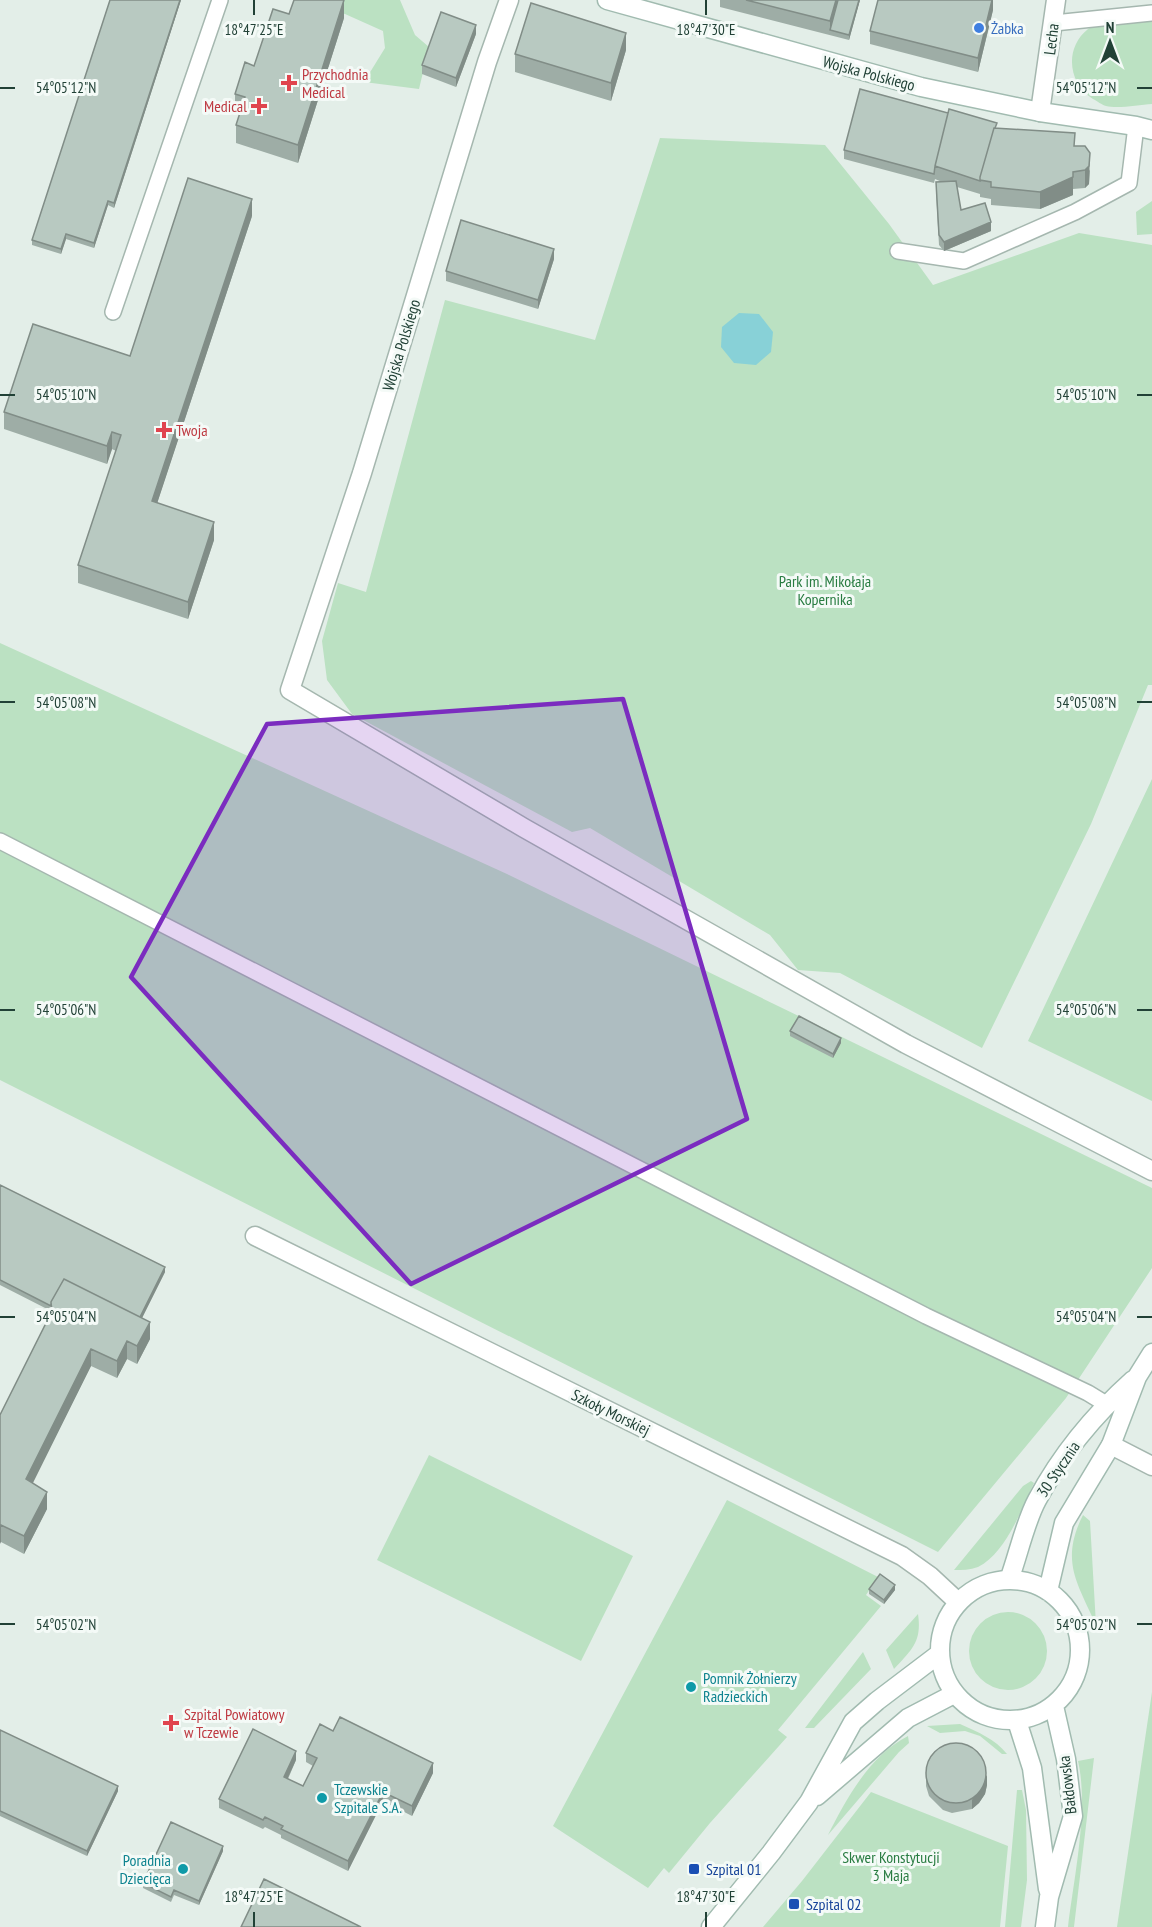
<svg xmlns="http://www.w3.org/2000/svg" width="1152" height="1927" font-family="'PT Sans Narrow',sans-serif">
<rect width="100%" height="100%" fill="#e3eee8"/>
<!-- green -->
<path fill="#bbe1c2" d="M304,0h96l15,35 14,12 -10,42 -55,-7 21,-34 -2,-17 -38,-17 -42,-12z
M1152,20v84c-13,1 -35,5 -46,2 -4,-1 -9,-5 -13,-7 -25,-15 -29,-51 -5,-70 13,-9 48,-7 64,-9z
M660,138l165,7 64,79 44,61 146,-52 73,12v440h-4l-57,139 -109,224 -142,-75 -42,-3 -28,-35 -180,-107 -18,4 -220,-118 -25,-34 -5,-39 16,-58 28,9 79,-292 150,40z
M1152,201v33l-15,1 -1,-23z
M0,643l507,231 645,314v80l-86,130 -128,154 -938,-472z
M1152,779v322l-124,-60z
M429,1455l204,101 -52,105 -204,-101z
M1031,1481l3,2c-13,27 -28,70 -56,84 -8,3 -16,3 -24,3l69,-84z
M727,1500l151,77 -12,18 15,11 -103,124 9,7 -77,86 -41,50 -5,-5 -16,20 -95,-62z
M1083,1515l7,6 6,104c-19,-43 -36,-64 -13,-110z
M969 1651a39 39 0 1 1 78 0a39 39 0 1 1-78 0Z
M918,1614c4,28 -6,35 -24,55l-8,-19z
M863,1652l8,17 -57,59h-9z
M1152,1692v235h-35z
M960,1724c18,8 35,15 47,30h-5l-22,-18 -15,-5 -25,2 -13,-7z
M908,1736l1,7 -10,9 -71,83c18,-36 42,-80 80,-99z
M1094,1758l-20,169h-6c6,-50 21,-118 10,-166z
M1017,1790h5l4,20 1,70 -6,47h-16z
M871,1792l137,54 -8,81h-237l39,-46z"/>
<!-- water -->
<path fill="#88d1d7" d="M739,313l20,1 14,18 -2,20 -15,13 -22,-2 -13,-16 1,-20z"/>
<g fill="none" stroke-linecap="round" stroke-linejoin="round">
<defs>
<path id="lane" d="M1054,23l98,-10
M898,251l66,10 111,-49 54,-29 7,-57
M113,312l107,-312
M0,841l926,475 162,77 18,11"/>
<path id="street" d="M509,0l-22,62 -125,411 -72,217 234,138 382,216 246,127
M1040,112l16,-112
M255,1236l647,320 28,20 28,26
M1111,1445l41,21"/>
<path id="secondary" d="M607,0l314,87 119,25 96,14 16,4
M940 1650a70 70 0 1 1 140 0a70 70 0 1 1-140 0Z
M1009,1580c9,-24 16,-58 28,-80 24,-45 58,-86 96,-120
M1048,1591l16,-68 47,-78 26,-68 15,-24
M1017,1721l15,47 16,121
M817,1796l91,-78 46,-24
M711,1927l60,-74 38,-51 44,-80 24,-21 62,-47
M1045,1927l4,-30 24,-81 -7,-57 -12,-53"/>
</defs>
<!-- lane casing -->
<use href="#lane" stroke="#a5b7af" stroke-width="18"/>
<!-- street casing -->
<use href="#street" stroke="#a5b7af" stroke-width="21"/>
<!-- secondary casing -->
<use href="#secondary" stroke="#a1bbb0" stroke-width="21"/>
<!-- lane -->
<use href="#lane" stroke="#fff" stroke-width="15"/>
<!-- street -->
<use href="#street" stroke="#fff" stroke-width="18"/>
<!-- secondary -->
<use href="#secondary" stroke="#fff" stroke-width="18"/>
</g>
<!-- wall -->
<path fill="#9eada6" d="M110,0h71l-67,208 -6,-3 -14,43 -28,-9 -5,15 -29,-9v-5z
M720,0h140l-11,40 -129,-33z
M993,0v10l-15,62 -108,-28v-13z
M289,14l55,4 -46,145 -62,-20v-18l4,-12 -5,-2v-17z
M476,34l-20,53 -34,-13v-9z
M626,50l-15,51 -96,-29v-18z
M997,128l78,18 15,25 -1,13 -4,4 -12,1v6l-33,14 -49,-4v-6l-11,-2v-3l-23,-7 4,23 30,21 -47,20 -5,-6 -3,-53v-10h6l-7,-3 -1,4 -90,-24v-9z
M252,216l-95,287 57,37 -26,79 -110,-36v-18l38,-114 -4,-2 -5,15 -103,-35v-17l126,-56z
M554,259l-16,50 -92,-28v-10z
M790,1031l51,12 -8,15 -43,-22z
M0,1185l165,87 -23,46 8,21 -13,25 -10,-5 -10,19 -26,-12 -59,117 15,26 -23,45 -23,-12 -1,-127 51,-100v-4l-51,-26z
M869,1589l26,1 -11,14 -15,-10z
M0,1730l118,61 -31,65 -87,-40z
M333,1731l100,42 -21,43 -29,-15 -35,70 -67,-33v-3l-16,-8 -2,2 -44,-21v-9l77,-39 -8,19 15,7 10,-20 -7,-4v-9z
M926,1777l61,8 -2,9 -6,9 -7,6 -20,4 -9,-3 -14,-14 -3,-10z
M223,1851l-24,54 -25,-10 -3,7 -28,-14v-5z"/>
<!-- shaded-wall -->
<path fill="#818d87" d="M180,0h1l-67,208v-5z
M344,0v18l-46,145v-18z
M836,0h3l-9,30v5v-14z
M859,0h1l-11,40v-5z
M992,0h1v10l-15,62v-14z
M476,25v9l-20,53v-9z
M626,33v17l-15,51v-18z
M1090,153l-1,31 -4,4v-18z
M1073,172v23l-33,14v-17z
M252,199v17l-100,303v-18z
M108,201v4l-14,43v-5z
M991,222v9l-47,20v-9z
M66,234v5l-5,15v-5z
M554,249v10l-16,50v-9z
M112,432v17l-5,15v-18z
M214,522v18l-26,79v-17z
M841,1038v5l-8,15v-4z
M165,1267v5l-30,60v-4z
M150,1322v17l-13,25v-18z
M127,1341v18l-10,19v-17z
M91,1349v17l-65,131v-18z
M47,1492v17l-23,45v-18z
M1,1525v17l-1,2v-17z
M895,1585v5l-11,14v-4z
M296,1751v9l-12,26v-9z
M433,1763v10l-21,43v-10z
M987,1775v10l-2,9 -6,9 -7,6v-9z
M118,1786v5l-31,65v-5z
M383,1792v9l-35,70v-10z
M223,1846v5l-24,54v-4z"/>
<!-- building -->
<path fill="#b8c9c1" stroke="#818d87" stroke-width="1.5" d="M110,0h70l-66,203 -6,-2 -14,42 -28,-9 -5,15 -29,-9z
M294,0h50l-46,145 -62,-20 9,-28 -10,-3 10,-32 9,4 19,-57 16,5z
M746,0h90l-6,21z
M838,0h21l-10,35 -19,-5z
M878,0h114l-14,58 -108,-27z
M531,3l95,30 -15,50 -96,-29z
M441,12l35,13 -20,53 -34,-13z
M860,89l88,24 -13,53 -1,8 -90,-24z
M949,109l48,14 -2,5h-1l-14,49v4l-45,-15z
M994,128l81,5 -1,13h11l5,7 -1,13 -4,4 -12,2v5l-33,15 -49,-5v-5l-11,-2v-3z
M188,178l64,21 -100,302 62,21 -26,80 -110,-37 43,-130 -9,-3 -5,14 -103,-34 29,-88 97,32z
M956,181l5,29 24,-7 6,19 -47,20 -5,-7 -3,-53z
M461,220l93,29 -16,51 -92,-29z
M799,1016l42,22 -8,16 -43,-23z
M0,1185l165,82 -25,50 -76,-38 -13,23v4l-51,-26z
M64,1279l86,43 -13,24 -10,-5 -10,20 -26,-12 -65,130 21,13 -23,44 -23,-11 -1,2v-112l52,-104 -1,-9z
M880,1574l15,11 -11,15 -15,-11z
M340,1717l93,46 -21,43 -29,-14 -35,69 -67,-32 2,-3 -18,-9 -2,3 -44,-21 34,-70 43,22 -12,26 19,9 14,-28 -11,-5 14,-29 13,7z
M0,1730l118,56 -31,65 -87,-40z
M926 1773a30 30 0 1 1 60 0a30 30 0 1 1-60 0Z
M171,1822l52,24 -24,55 -25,-11 -3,7 -28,-14z
M264,1879l97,48h-120z"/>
<!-- marked area -->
<path fill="#7b2cbf" fill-opacity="0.2" stroke="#7b2cbf" stroke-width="4.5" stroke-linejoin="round" d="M623,699l124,420 -336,165 -280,-307 136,-253z"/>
<!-- ticks -->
<path fill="none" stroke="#214136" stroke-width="2" d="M254,0v15M706,0v15M0,88h15M1137,88h15M0,395h15M1137,395h15M0,702h15M1137,702h15M0,1010h15M1137,1010h15M0,1317h15M1137,1317h15M0,1624h15M1137,1624h15M254,1912v15M706,1912v15"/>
<!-- markers -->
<circle fill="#3f7fe0" stroke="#f4faf7" stroke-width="2" cx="979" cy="28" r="6"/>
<g fill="#e0444e" stroke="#f4faf7" stroke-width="2">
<path d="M286 74h6v6h6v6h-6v6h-6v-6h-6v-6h6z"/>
<path d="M256 97h6v6h6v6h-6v6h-6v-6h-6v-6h6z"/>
<path d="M161 421h6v6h6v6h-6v6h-6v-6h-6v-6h6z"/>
<path d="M168 1714h6v6h6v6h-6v6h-6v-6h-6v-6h6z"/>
</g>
<g fill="#0f9aa8" stroke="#f4faf7" stroke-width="2">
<circle cx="691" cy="1687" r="6"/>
<circle cx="322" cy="1798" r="6"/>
<circle cx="183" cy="1869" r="6"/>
</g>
<g fill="#1a4fb4" stroke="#f4faf7" stroke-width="2">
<rect x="688" y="1863" width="12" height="12" rx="3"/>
<rect x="788" y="1898" width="12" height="12" rx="3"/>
</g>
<g text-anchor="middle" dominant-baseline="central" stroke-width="6" stroke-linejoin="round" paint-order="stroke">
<!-- shop labels -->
<g font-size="16" fill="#366cbe" stroke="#f4faf7" text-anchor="start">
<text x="991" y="28">Żabka</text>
</g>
<!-- street labels -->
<g font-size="16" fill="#214136" stroke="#f4faf7">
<text transform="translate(1051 39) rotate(-83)">Lecha</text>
<text transform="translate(869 73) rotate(15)">Wojska Polskiego</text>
<text transform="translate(401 345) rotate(-73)">Wojska Polskiego</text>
<text transform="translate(611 1412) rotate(26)">Szkoły Morskiej</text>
<text transform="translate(1058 1469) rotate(-56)">30 Stycznia</text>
<text transform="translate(1067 1785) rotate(-97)">Bałdowska</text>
</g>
<!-- health labels -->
<g font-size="16" fill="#be3a42" stroke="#f4faf7" text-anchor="start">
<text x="302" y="74">Przychodnia<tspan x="302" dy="18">Medical</tspan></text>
<text x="247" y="106" text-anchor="end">Medical</text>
<text x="176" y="430">Twoja</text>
<text x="184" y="1714">Szpital Powiatowy<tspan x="184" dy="18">w Tczewie</tspan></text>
</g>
<!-- park labels -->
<g font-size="16" fill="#287c41" stroke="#f4faf7">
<text x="825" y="581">Park im. Mikołaja<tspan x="825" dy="18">Kopernika</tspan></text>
<text x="891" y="1857">Skwer Konstytucji<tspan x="891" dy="18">3 Maja</tspan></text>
</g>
<!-- culture labels -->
<g font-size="16" fill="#0d838f" stroke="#f4faf7" text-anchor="start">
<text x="703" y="1678">Pomnik Żołnierzy<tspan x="703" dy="18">Radzieckich</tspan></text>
<text x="334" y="1789">Tczewskie<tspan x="334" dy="18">Szpitale S.A.</tspan></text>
<text x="171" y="1860" text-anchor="end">Poradnia<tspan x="171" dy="18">Dziecięca</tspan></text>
</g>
<!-- transit labels -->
<g font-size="16" fill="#164399" stroke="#f4faf7" text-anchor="start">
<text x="706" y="1869">Szpital 01</text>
<text x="806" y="1904">Szpital 02</text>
</g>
</g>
<g font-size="15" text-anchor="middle" fill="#214136" stroke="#f4faf7" stroke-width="6" stroke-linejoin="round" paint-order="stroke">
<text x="254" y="35">18°47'25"E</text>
<text x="706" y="35">18°47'30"E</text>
<text x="66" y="93">54°05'12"N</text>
<text x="1086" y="93">54°05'12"N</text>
<text x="66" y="400">54°05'10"N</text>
<text x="1086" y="400">54°05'10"N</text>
<text x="66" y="708">54°05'08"N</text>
<text x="1086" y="708">54°05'08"N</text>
<text x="66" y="1015">54°05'06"N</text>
<text x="1086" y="1015">54°05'06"N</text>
<text x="66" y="1322">54°05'04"N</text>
<text x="1086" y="1322">54°05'04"N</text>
<text x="66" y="1630">54°05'02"N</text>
<text x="1086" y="1630">54°05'02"N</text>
<text x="254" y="1902">18°47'25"E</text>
<text x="706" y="1902">18°47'30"E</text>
</g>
<!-- north arrow -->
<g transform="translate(1110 42)" stroke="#f4faf7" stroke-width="4.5" paint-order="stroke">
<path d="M0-4.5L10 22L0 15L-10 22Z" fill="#214136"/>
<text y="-9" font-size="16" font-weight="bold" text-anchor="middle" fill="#214136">N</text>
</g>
</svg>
